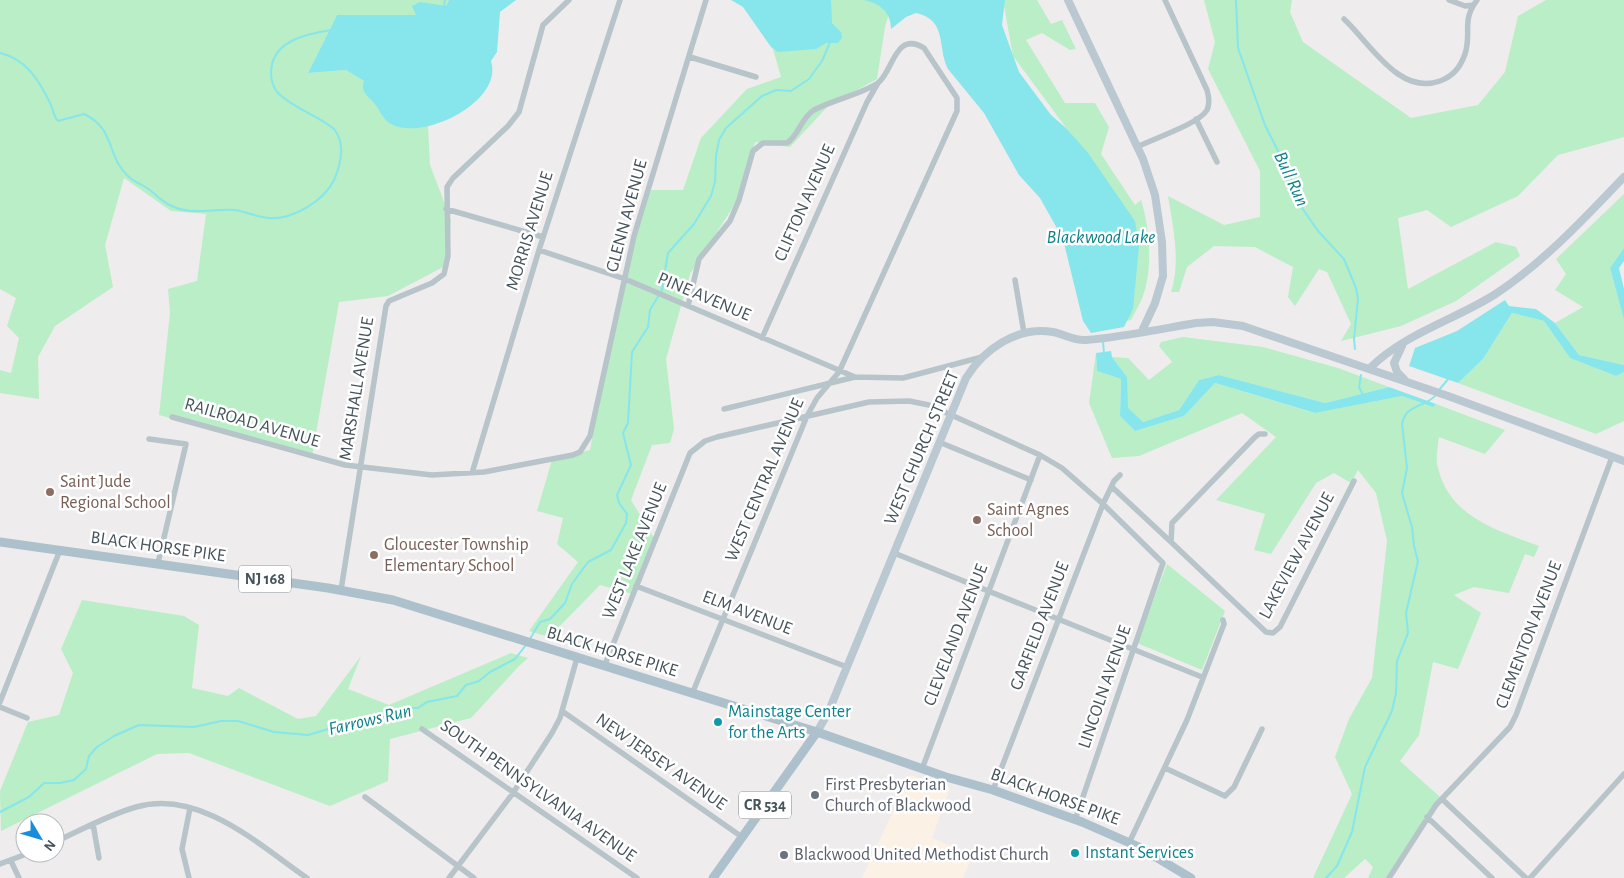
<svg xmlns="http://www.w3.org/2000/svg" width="1624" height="878" font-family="'Alegreya Sans',sans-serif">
<rect width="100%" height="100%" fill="#efeced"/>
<!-- commercial -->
<path fill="#fbf1e4" d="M910,775l40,13 -18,50 41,17 -10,23h-101z"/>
<!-- green -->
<path fill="#b9eec6" d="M0,0h449l-3,6 -30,9h-79l-29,58 38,-3 18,11 25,42 39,3 2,39 21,55 -4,45 -59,31 -49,6 -27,154 -153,-41 11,-102 -2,-24 29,-8 9,-67 -35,-3 -47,-33 -19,67 8,42 -58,39 -17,31 1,42 -39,-6v-23l11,3 8,-35 -12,-12 9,-28 -16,-9z
M754,0h139l-8,27 -8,52 -48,26 -39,42 -35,-5 -11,48 -54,84 -24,85 8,70 -4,14 -18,2 -21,55 24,40 -23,54 -32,-9 -51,52 -20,-6 49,-69 -21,-18 6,-26 -26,-7 15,-51 38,-10 30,-163 31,-97h32l18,-52 46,-49 34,-12 -8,-28z
M1003,0h34l14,24 11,-4 14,29 -6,1 -28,-17 -16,7 39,63h30l14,24 -8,27 34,51 6,-5c9,29 12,67 2,96 -3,8 -8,16 -12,24l-5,1 9,-100 -122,-165z
M1204,0h88l-2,12 13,30 108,76 67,-13 27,-33 13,-56 28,-16h78v137l-66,18 -40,41 -67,31 -24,-17 -29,8 10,71 88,-47 20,5 4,9 -64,45 -55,25 -60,15 10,-17 -24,-52 -8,-3 -24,37 -7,-9 5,-30 -38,-20 -41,-1 -27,21 -8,25h-8c10,-30 2,-65 -3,-96l56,29 36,-8v-46l-52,-102 7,-27z
M1624,194v54l-14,20 14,52v45l-45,-10 -24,-32 28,-16 -28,-17 11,-16 -10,-15z
M1512,313l32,8 26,37 46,18 8,-4v49l-28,13 -138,-51 25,-24z
M1183,337l80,10 75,21 51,19 -64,16 -106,-28 -20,5 -20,30 -36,12 -16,-14v-31l-15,-20 16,1 21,22 23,-18 -13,-16 2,-4z
M1096,353l1,18 24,8 -1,37 15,15 49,-15 31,-33 99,30 88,-17 31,11 3,-3 69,26 -20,24 -46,-17c-1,9 -4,22 -1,31 12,49 58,62 101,78l-5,11 -9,-3 -16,39 -35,-6 -20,8 27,18 -23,56 -25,-7 -14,73 -19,26 40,36 -50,81h-22l5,-11 -8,-8 -21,19h-31l39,-84 -17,-37 14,-38 23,-41 15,-137 -11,-48 -18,-23 -7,13 -17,-10 -18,10 -45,71 -17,-4 11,-36 -49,-14 60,-63 -34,-24 -103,43 -27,2 -23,-55z
M1167,564l58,47 -23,59 -65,-27z
M82,600l102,16 15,9 -7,63 36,8 11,-8 59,31 18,-3 45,-60 -13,33 41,16 122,-52 17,5 -9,8 -48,52 -81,21 -2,42 -58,25 -141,-53 -32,1 -156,77 -1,-40 28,-69 31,-7 14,-42 -12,-24z"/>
<!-- water -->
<path fill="#86e6eb" d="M449,0h67l-16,12 -3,40 -6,9c13,40 -67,81 -100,63 -8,-4 -11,-14 -17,-21 -6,-7 -14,-11 -10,-22l-18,-11 -38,3 29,-58h79l-4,-9 8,-4 26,4z
M731,0h100l1,23 9,9 1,6 -4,5h-12l-10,6 -38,3 -7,-5 -28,-40z
M863,0h142l-3,25 17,47 32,43 15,13 22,25 47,68 4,25 -6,63 -9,18 -33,6 -8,-12 -20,-82 -23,-41 -21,-23 -35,-62 -36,-44c-11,-21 0,-49 -32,-56l-10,4 -15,12c0,-18 -12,-26 -28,-29z
M1624,248v13l-5,7 5,21v31l-14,-52z
M1505,300l4,6 27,3 19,14 24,32 45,10v7l-8,4 -46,-18 -26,-37 -32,-8 -29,46 -25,24 -49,-17 6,-18 42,-17z
M1111,351l1,6 15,20 1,31 15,14 36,-12 20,-30 20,-5 106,28 64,-16 47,17 -3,3 -31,-11 -87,17 -100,-30 -31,33 -49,15 -15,-15 1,-37 -24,-8 -1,-18z"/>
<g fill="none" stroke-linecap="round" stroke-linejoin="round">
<!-- stream -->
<path stroke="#86e6eb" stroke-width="2" d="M1236,0l2,48 27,77 25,50 8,27 20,29 26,28 12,29 2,11 -4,40 1,10
M444,8l1,-8
M0,53c26,6 39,27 50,50 4,7 3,13 8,18l26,-7c32,15 22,42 44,62 6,6 13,8 19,12 9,6 15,14 25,18 20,10 42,2 63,4 12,2 22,7 34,8 23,2 55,-17 65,-38 7,-16 12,-36 0,-51 -17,-14 -39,-20 -55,-35 -6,-6 -8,-13 -8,-21 0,-32 35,-39 60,-43
M1103,341l1,13
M1361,375l-2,12 4,8
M1439,390l10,-12
M530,639l10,-17 10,-3 15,-16 7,-19 16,-22 23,-12 15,-27 1,-9 -8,-11 -2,-8 14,-30 -8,-32 5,-10 4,-71 16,-25 2,-17 12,-20 6,-37 26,-29 17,-28 4,-14 1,-26 3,-16 7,-12 36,-32 14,-6 15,1 18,-12 13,-18 9,-21
M0,812l29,-15 15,-14h16l14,-3 12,-11 3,-13 8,-9 17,-11 25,-11 55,2 27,-6h17l36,11 34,3 65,-19h23l9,-8h13l9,-6 30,-6 9,-11 13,-4 11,-9 25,-13 11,-14
M1326,878l11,-12 15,-34 13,-65 27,-56 4,-18 1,-32 11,-28 -2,-20 12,-52 -4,-15 -2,-19 -10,-34 5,-25 -5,-44c4,-21 24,-16 35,-30"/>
<!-- street -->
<path stroke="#b7c4ca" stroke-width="5.5" d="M1449,0l16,6 8,-1
M1344,19c26,24 55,77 96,62 13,-5 20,-13 25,-27 7,-21 -4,-33 12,-54
M690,57l66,20
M1196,119l21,43
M1137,147c15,-8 62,-23 70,-37 3,-6 2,-13 0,-20l-42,-90
M446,209l97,28
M539,250l86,29 230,98
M1015,280l9,53
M688,306l11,-47 31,-38 9,-21 14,-49 10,-8h24c12,-8 14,-25 27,-33 18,-10 48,-16 64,-27 15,-11 17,-53 46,-35l33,50v13l-118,261 -22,26 -10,18 -115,278
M762,338l105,-236 11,-19
M724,409l131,-32 48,1 79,-21
M172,417l173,48 87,10 52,-3 89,-17 7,-3 10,-16 44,-200 72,-236
M1265,434h-6l-4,3 -83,86 -1,19 95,90 7,1 7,-6 74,-146
M149,439l37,5 -28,119
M939,442l92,38
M472,473l67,-223 81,-250
M1112,487l59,55
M894,553l308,124
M636,586l211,81
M341,590l45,-284 3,-5 43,-18 12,-9 4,-18 -1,-69 6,-9 55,-52 11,-14 24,-87 26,-25
M604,667l86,-214 15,-12 12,-4 152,-35 40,-1 20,4 111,50 22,13 41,36 60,59 -88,257
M0,702l60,-152
M0,707l27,11
M562,711l180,126
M422,729l215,149
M1165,768l60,28 9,-9 28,-58
M922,769l118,-314
M993,790l110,-286 11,-23 6,-6
M365,797l109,81
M1442,799l84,79
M1427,817l65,61
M93,824l6,34
M55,842c26,-12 53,-27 81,-35 64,-18 123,38 171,71
M1129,843l58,-123 37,-96 -1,-4
M11,861l8,17
M0,864l29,-11
M189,878l-7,-29 8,-41
M449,878l64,-85 39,-60 8,-15 17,-60
M1389,878l47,-73 74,-78 6,-12 96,-258
M1530,878l94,-104"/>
<!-- secondary -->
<path stroke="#bac8d1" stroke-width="8" d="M1068,0l75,159 12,36 7,47 1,34 -8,27 -13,28
M1402,346l-8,17 3,9 7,7
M1370,368c34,-34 84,-48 124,-73 49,-32 90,-76 130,-118
M817,732l11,-19 138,-335c18,-29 51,-52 87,-46 11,2 21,9 33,8 37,-3 74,-11 110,-17l17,-1 30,4 205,70 176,65"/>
<!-- primary -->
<path stroke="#acc1cc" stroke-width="9" d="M0,542l328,46 65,12 424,132 129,45 47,13 89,32 57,25 52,31
M713,878l104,-146"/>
</g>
<!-- markers -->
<g fill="#8d6e63" stroke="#fff" stroke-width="2">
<circle cx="50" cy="492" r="5"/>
<circle cx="977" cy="520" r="5"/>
<circle cx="374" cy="555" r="5"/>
</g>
<g fill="#0f9aa8" stroke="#fff" stroke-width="2">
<circle cx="718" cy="722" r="5"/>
<circle cx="1075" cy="853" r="5"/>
</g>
<g fill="#6b7280" stroke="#fff" stroke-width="2">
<circle cx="815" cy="795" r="5"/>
<circle cx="784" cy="855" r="5"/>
</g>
<g text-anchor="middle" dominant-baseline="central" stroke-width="5" stroke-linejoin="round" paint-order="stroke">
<!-- shield labels -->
<g fill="#fff" stroke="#7d878c" stroke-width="1">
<rect x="239" y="565.5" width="52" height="27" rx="4"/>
<rect x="739" y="791.5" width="52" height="27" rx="4"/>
</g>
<g font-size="16" font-weight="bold" fill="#45535a">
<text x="265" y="579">NJ 168</text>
<text x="765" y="805">CR 534</text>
</g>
<!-- street labels -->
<g font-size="18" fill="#45535a" stroke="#fff">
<text transform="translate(805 203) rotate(-66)">CLIFTON AVENUE</text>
<text transform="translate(627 216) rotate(-75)">GLENN AVENUE</text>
<text transform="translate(530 231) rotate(-73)">MORRIS AVENUE</text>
<text transform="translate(704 297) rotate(23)">PINE AVENUE</text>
<text transform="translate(357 389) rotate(-81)">MARSHALL AVENUE</text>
<text transform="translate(252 423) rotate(16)">RAILROAD AVENUE</text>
<text transform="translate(922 448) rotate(-67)">WEST CHURCH STREET</text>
<text transform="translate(765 480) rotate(-67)">WEST CENTRAL AVENUE</text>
<text transform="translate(158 547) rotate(8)">BLACK HORSE PIKE</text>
<text transform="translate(635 551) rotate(-68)">WEST LAKE AVENUE</text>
<text transform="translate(1297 556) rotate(-62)">LAKEVIEW AVENUE</text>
<text transform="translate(747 613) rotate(21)">ELM AVENUE</text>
<text transform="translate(1040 626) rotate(-69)">GARFIELD AVENUE</text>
<text transform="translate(956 635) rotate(-69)">CLEVELAND AVENUE</text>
<text transform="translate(1529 635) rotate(-69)">CLEMENTON AVENUE</text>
<text transform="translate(612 652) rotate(17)">BLACK HORSE PIKE</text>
<text transform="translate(1105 687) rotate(-71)">LINCOLN AVENUE</text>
<text transform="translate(661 762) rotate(35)">NEW JERSEY AVENUE</text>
<text transform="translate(538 791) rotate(35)">SOUTH PENNSYLVANIA AVENUE</text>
<text transform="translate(1055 797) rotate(20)">BLACK HORSE PIKE</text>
</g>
<!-- education labels -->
<g font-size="18" fill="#785e54" stroke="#fff" text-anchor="start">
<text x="60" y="482">Saint Jude<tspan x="60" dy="21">Regional School</tspan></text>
<text x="987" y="510">Saint Agnes<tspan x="987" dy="21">School</tspan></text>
<text x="384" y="545">Gloucester Township<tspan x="384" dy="21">Elementary School</tspan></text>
</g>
<!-- culture labels -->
<g font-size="18" fill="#0d838f" stroke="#fff" text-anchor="start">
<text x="728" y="712">Mainstage Center<tspan x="728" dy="21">for the Arts</tspan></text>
<text x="1085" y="853">Instant Services</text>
</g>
<!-- worship labels -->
<g font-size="18" fill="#5b616d" stroke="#fff" text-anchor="start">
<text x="825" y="785">First Presbyterian<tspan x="825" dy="21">Church of Blackwood</tspan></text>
<text x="794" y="855">Blackwood United Methodist Church</text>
</g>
<!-- water labels -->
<g font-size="19" font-style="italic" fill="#0d8188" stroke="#fff">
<text transform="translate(1291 179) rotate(65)">Bull Run</text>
<text x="1101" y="237">Blackwood Lake</text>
<text transform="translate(370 720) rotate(-13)">Farrows Run</text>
</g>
</g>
<!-- north arrow -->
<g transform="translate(40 838) rotate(128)"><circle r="24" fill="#ffffff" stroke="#b5babd"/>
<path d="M0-4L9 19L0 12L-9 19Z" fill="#188ddd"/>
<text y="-8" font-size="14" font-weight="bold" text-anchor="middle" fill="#45535a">N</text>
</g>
</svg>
